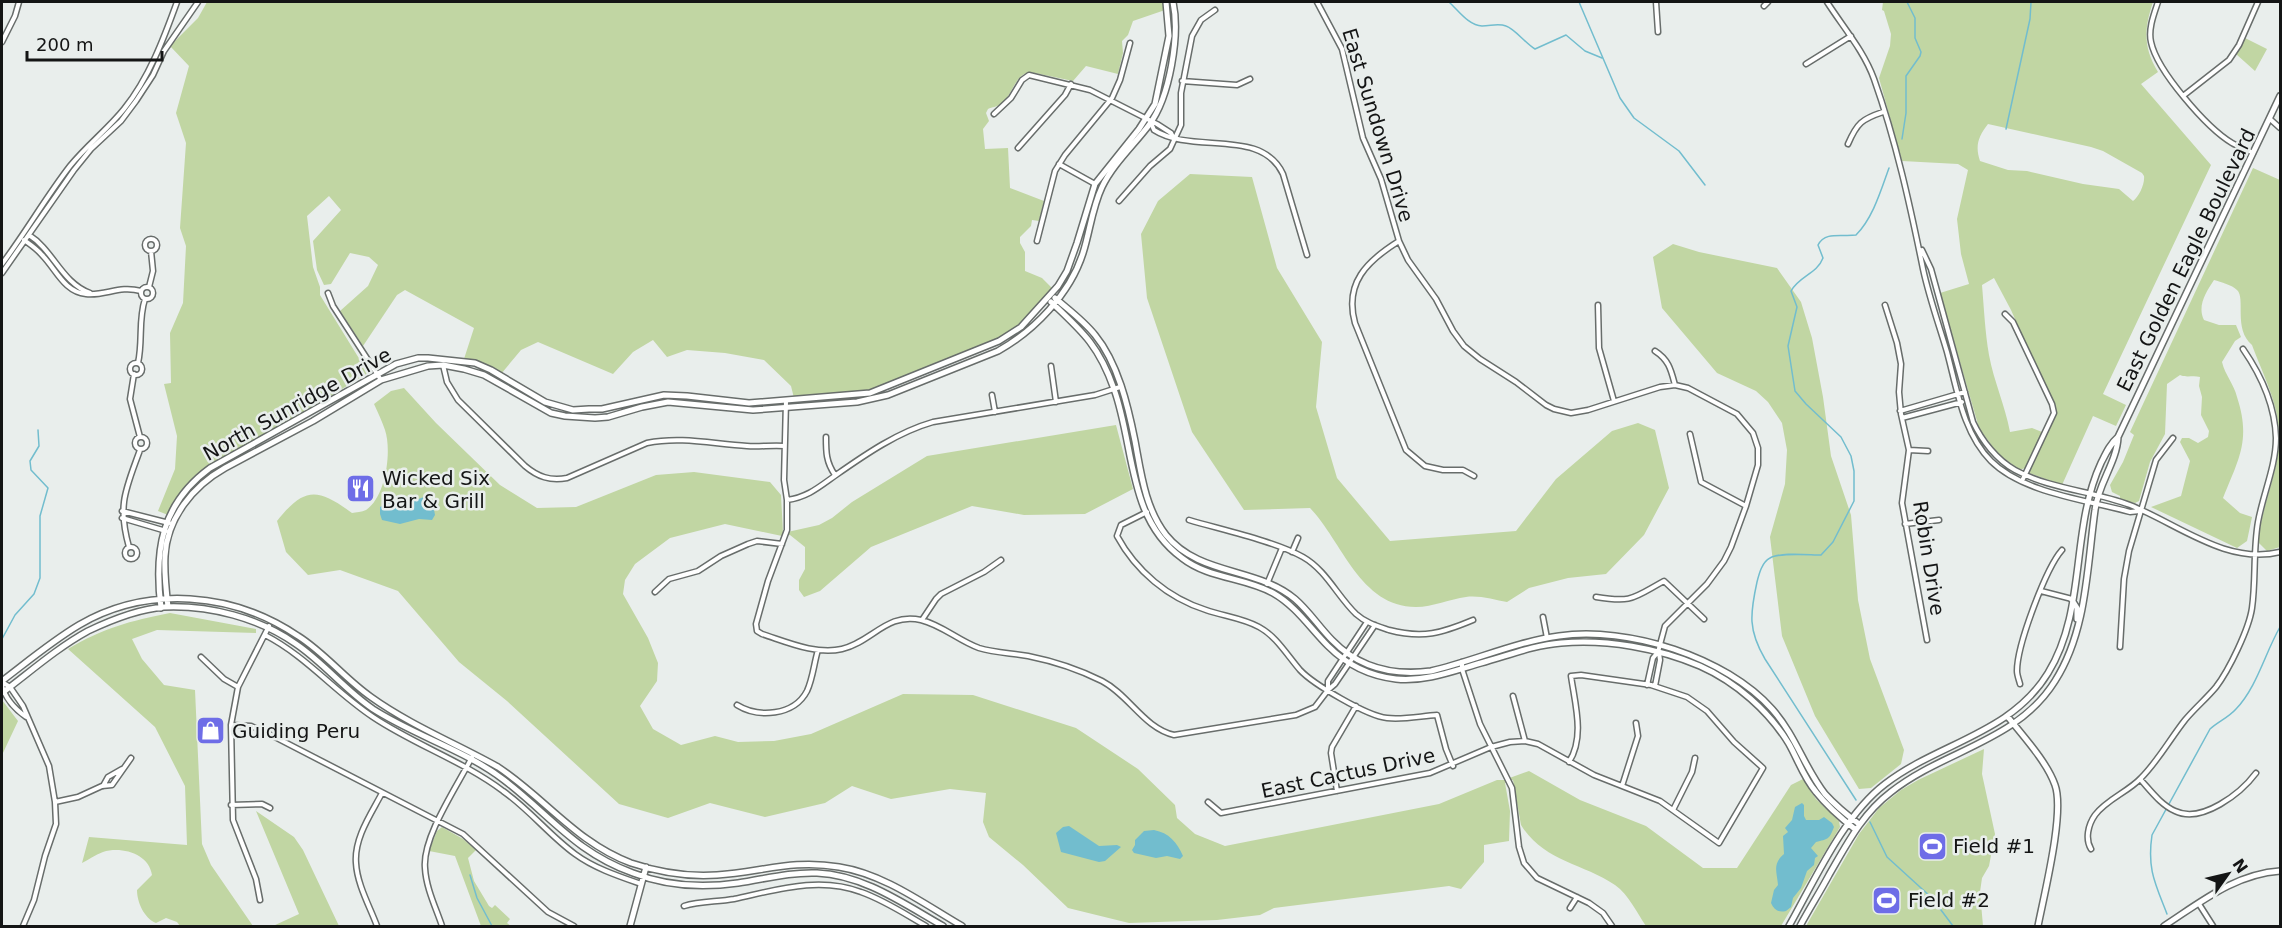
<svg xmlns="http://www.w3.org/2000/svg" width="2282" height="928" font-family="'DejaVu Sans',sans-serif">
<rect width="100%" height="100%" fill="#e9eeec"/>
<!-- green -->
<path fill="#c1d6a3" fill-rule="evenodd" d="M207,2h957l1,8 -32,11 -5,14 -6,6 1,12 -5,21 -32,-8 -13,15 -43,-9c-16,3 -17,23 -29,32 -4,3 -9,3 -13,5l-2,4 3,8 -6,8 2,20 23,-1 2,40 34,13 -5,20 -7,-1 -1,6 -11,11v6l5,9v19l17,7 10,10 -28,33 -19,15 -137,56 -74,6 -3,-12 -27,-26 -39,-7 -38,-3 -20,7 -14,-17 -20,12 -20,22 -75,-32 -17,8 -20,24 -37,-15 10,-31 -69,-38 -8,5 -34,51 -23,-35 28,-25 10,-21 -9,-8 -19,-4 -19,31 -7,1 -7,-15 -4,-29 28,-31 -12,-14 -22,20 6,51 7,20v8l48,78 -88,54 -71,40 -13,9 -9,10 -19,29 -10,-4 17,-42 2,-33 -13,-52 7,-1 -1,-50 13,-30 3,-57 -6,-18 6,-85 -10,-30 13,-47 -19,-20 28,-28z
M1883,2h270c-9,27 -10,45 5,70l-17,12 70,81 -108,229 23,11 -10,21 -23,-10 -31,69 -33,-12 26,-56v-8l-44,-99 -17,-32 -12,7c2,23 3,47 7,70 5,27 16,50 21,77l22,-4 10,4 -17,36 -5,2 -22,-16 -19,-26 -39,-135 29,-9 -8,-30 -4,-35 11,-49 -10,-6 -56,-3 -23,-83 11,-32 1,-12 -7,-23 -2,-1zM1988,124l103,23 12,4 39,22 2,3c1,8 -5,21 -11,25l-14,-12 -36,-5 -56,-13 -19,-1 -28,-9c-5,-15 -2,-24 8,-37z
M2245,38l22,11 -12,22 -19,-17z
M2253,168l27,12v367l-13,4 -9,-9c3,-35 21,-69 21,-104 1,-32 -16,-63 -27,-93 -19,-16 -6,-47 -15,-55 -5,-5 -16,-8 -23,-10 -8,12 -17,26 -10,40l15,5h17l5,12 -6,4 -13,21c3,13 12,22 15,35 14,43 2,61 -14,101l17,15 12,4 -5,24 -10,7 -86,-41 30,-11 9,-35 -10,-19 2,-4h7l9,5 10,-6 1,-6 -8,-16 1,-18 -3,-11 1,-9c-7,-2 -13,1 -20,-2l-13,9 -2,50 -15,28 -11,39 -4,2 -15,-3v-4l-8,-4 -2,-7 13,-23 11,-27 -4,-3z
M1190,174l62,3 25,91 45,74 -6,65 21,71 53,63 126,-10 40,-52 56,-48 26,-8 17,7 14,58 -25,47 -38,39 -38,4 -39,10 -22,14c-12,-2 -28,-7 -41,-5 -16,2 -33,10 -50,10 -56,0 -74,-66 -106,-99l-66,2 -52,-78 -45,-134 -6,-64 17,-33z
M1673,244l26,8 78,16 24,34 11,36 11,59 8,59 20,59 7,85 12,59 34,91 -3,14 -30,24 -12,1 -44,-73 -33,-80 -12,-99 15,-53 2,-34 -5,-27 -14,-21 -12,-11 -39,-18 -55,-65 -9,-51z
M404,388l32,35 64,62 37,23 39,-1 80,-32 38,-3 76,10 11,13 2,38 36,-8 13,-7 20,-16 75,-46 189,-31 17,64 -48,25 -61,1 -52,-9 -101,41 -51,44 -16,6 -5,-7v-10l6,-11v-22l-15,-12 -8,1 -57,-12 -55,14 -35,26 -10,16 -2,14 25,44 10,25 -1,18 -17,25 13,23 28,16 34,-9 23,6 36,-1 37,-7 92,-40 70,1 103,33 62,41 37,36 2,13 18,16 30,12 214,-42 58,-24h7l25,-9 51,29 66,26 57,42h34l54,-83 12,-6 13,20 23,22 1,6 -59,99h-135c-9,-13 -17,-31 -31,-41 -33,-22 -72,-24 -94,-60l-8,-45 -8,3 5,28 -1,30 -25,4v17l-23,27 -12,-3 -175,22 -14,7 -43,5 -88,3 -61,-15 -45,-43 -34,-28 -6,-15 3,-29 -36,-4 -59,10 -39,-13 -27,17 -60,14 -55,-14 -42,15 -49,-14 -112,-103 -48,-39 -61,-71 -58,-21 -32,5 -22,-23 -9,-31c27,-34 40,-34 75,-8 4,-1 10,-1 14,-3 20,-13 26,-59 19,-80 -3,-9 -7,-17 -11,-26l17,-13z
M170,613l86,16v4l-99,-3 -25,9 10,20 22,26 31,5 7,154 9,21 42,61h-73l-3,-4 -11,-4 -10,5c-12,-5 -19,-21 -19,-33l15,-15c-3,-21 -30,-29 -49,-23 -8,3 -15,8 -21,11l7,-26 98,8 -2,-59 -30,-59 -87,-78c35,-21 62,-28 102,-36z
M2,700l16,21 -16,34z
M1984,749l-2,25 13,60 -6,32 -7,12 -2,14 3,34h-177l53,-92 20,-26 22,-18 17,-10z
M256,811l38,26 9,13 36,76h-66l26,-12z
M442,827l21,12 13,11 -8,8 6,23 15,25 3,2 3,-3 15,14 -3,4 4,3h-30l-26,-70 -26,-5 8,-20z"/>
<!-- water -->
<path fill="#72bdce" d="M426,496l7,8 2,11 -3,5 -13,-1 -19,5 -18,-4 -2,-6v-7l7,-4h22z
M1802,803l2,2v11l2,4h13l5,-3 8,6 2,4c-5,13 -6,12 -18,15l-5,6 7,8 -3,2 -1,7 -7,6 -6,17 -8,10 -2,9 -5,4c-7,2 -12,-1 -15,-8l3,-13 4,-5c-1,-13 -6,-21 6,-31l-1,-18 5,-4 -3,-4 7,-8 3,-13z
M1069,826l30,20 18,-1 4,2 -16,14 -6,1 -38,-10 -5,-19 7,-6z
M1154,830c15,3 23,12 29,26l-3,3 -13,-3 -11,2 -22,-5 -2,-3 3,-5v-5l9,-9z"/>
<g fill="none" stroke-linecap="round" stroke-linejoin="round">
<!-- stream -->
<path stroke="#72bdce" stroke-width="1.5" d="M1449,2c9,8 20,24 33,24 9,0 16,-3 24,0 9,3 19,17 29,23l31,-14 19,16 17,7
M1579,2l41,96 14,20 45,33 26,34
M2006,129l24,-110 1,-17
M1902,139l4,-26v-37l14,-20 1,-4 -6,-14v-20l-8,-16
M2,639l13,-24 19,-21 6,-16v-62l8,-28 -17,-18 -1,-9 9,-15 -1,-16
M1856,800l-91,-141c-17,-29 -15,-45 -8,-77 2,-8 5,-20 13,-24 10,-6 39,-3 51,-3l12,-13 21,-41v-30l-3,-15 -10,-19 -35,-33 -11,-13 -7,-45 9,-39 -6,-16c8,-15 26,-17 32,-33l-5,-13c7,-14 24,-8 38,-10 17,-17 25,-45 33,-67
M1870,822l17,35 45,41 21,28
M470,875l7,23 15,28
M2167,914c-12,-31 -20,-45 -15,-79l58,-106c8,-7 19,-12 26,-20 21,-22 29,-56 44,-82"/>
<defs>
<path id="street" d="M1317,2l25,47 21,89 18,41 18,62 9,19 28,39 17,32 11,15 16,13 36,23 30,23 8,4 17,4 17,-3 72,-23 15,-2 13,3 49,26 16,19 5,15v17l-12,41 -15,41 -7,14 -17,23 -42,42 -7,26 -5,6 -6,27
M1656,2l2,30
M1827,2c16,25 37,49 47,77 22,62 36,126 49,190 6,28 16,56 24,83 10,37 16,81 44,109 32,32 96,39 139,51l10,-1
M2158,2c-4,12 -10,27 -7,40 6,29 56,86 81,101 7,4 14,6 21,10
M1764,6l4,-4
M2,42l13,-26 4,-14
M1806,64l45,-28
M1182,81l55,4 13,-6
M2183,96l46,-36 10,-15 19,-43
M994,114l17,-16 11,-18 7,-5 61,15 67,34 14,9 3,6
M2270,119l10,9
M1151,123l3,7c39,25 107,-3 129,44l24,81
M1848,144c9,-21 14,-25 35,-32
M1018,148l47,-53 6,-11
M1059,164l36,20
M1119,201l31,-35 20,-17 11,-24v-32l11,-57 9,-16 14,-10
M29,235c24,15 33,48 61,58
M145 245a6 6 0 1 1 12 0a6 6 0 1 1-12 0Z
M24,240c7,5 13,9 18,15 14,14 22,37 44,39 20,2 33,-9 55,-3
M1037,241l18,-70 10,-16 47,-57 8,-18 10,-37
M1399,241c-32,20 -55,42 -44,82l51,127 19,16 18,4h20l11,6
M1922,250l9,19 42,153c9,19 24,38 42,48 35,19 78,21 115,35 48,19 96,60 150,47
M2,264c24,-32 44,-67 68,-98 17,-21 38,-37 54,-57 25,-31 40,-71 53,-107
M2,273l72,-103 17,-21 30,-28 15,-20 17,-26 11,-24 34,-49
M141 293a6 6 0 1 1 12 0a6 6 0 1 1-12 0Z
M149,287l4,-16 -2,-20
M328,293l5,13 48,74
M1598,305l1,43 15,53
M1885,305l12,38 4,21 -2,28 2,22 8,36 -7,53 25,137
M2005,314l8,8 39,82 2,9 -32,68
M1655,351c14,9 16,19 20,34
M138,363c5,-22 0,-43 7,-64
M130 369a6 6 0 1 1 12 0a6 6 0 1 1-12 0Z
M443,365l4,17 11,18 67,66c13,11 25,15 42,12l80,-35c34,-7 66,1 100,3 12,1 25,-1 37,0
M1051,366l5,36
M134,374l-4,25 10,38
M992,395l3,17
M786,401l-2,79 3,20v30l-19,51 -12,43 1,7 5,3c25,8 54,21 80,15 30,-7 45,-37 79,-29 21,5 38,21 58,28 16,5 33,5 49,8 25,5 52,14 74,25 27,14 42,47 72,54l122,-20 19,-8 13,-17 7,-6 40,-59
M1900,411l65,-19
M1902,418l60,-16
M1690,434l11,48 45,24
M135 443a6 6 0 1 1 12 0a6 6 0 1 1-12 0Z
M826,437c0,15 0,25 9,38
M1909,450l19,1
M787,500c21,-3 32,-13 49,-25 30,-21 62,-43 97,-53l162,-27 25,-8
M122,511l47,12
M1147,512l-26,13 -4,11c19,35 51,62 89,74 17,6 37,8 53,17 17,9 28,28 41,43 13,14 67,46 87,48 16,2 34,-2 50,-3l9,34 7,17
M122,518l44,13
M1189,520c34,10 85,21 114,37 23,13 35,40 53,57 10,9 21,12 33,16 34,9 53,3 84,-10
M1905,524l34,-4
M125 553a6 6 0 1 1 12 0a6 6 0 1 1-12 0Z
M129,547c-12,-43 -3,-58 11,-97
M1292,552l6,-14
M1267,584l15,-36
M2041,591l31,8
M655,592l14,-13 29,-8 23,-15 27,-12 9,-3 25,3
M1596,597c37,6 37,1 68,-16l40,38
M1543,617l4,21
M922,620l14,-21 5,-5 43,-22 17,-12
M265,635c41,21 70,57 108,82 42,28 90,44 130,74 26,18 46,44 72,63 19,14 43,22 66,30
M2120,647l4,-68 5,-28 27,-91 17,-22
M201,657l23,22 14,8
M1462,662v7l18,55 32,64 7,59 5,16 13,15 52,25 14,10 9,13
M2,682l8,5 13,19 26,60 6,36 1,22 -11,32 -11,44 -11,26
M2020,684c-1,-4 -3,-9 -3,-13 0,-26 29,-103 45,-121
M2,685c3,14 13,24 24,32
M1655,686l5,-26 -1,-7
M1328,690v-9l39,-59
M1513,696l12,45
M737,705c21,13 57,11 70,-14 6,-13 7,-28 11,-41
M231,725l20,1 18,8 194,100 85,78 26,14
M2140,779c11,12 21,26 35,32 27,13 66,-18 81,-38
M103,786l5,-9 14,-8
M1622,786l16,-50 -2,-13
M1337,791l-6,-38 1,-6 24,-41
M55,802l23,-5 24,-11 10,-1 19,-27
M1208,802l13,11 209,-40 61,-26 19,-5 15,-1 13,3 56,31 66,26 59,42 44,-75 -29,-26 -27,-31 -20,-14 -36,-12 -70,-10 -10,1c4,28 14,61 -2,86
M231,805l31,-1 8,4
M1673,810l19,-38 3,-14
M2091,849c-6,-10 -3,-24 4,-34 12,-16 33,-23 46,-37 17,-17 29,-39 44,-58 10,-12 22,-22 31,-33 13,-17 33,-58 36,-79 4,-28 1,-57 6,-86 5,-28 18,-56 18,-84 -1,-33 -15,-63 -33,-89
M260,900l-4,-21 -23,-59 -2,-95 7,-38 31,-61
M2199,904l14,22
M684,906c16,-5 33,-4 50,-7 42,-9 85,-23 127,-7 23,8 44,22 65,34
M1570,908l7,-11
M377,926c-7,-19 -20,-42 -21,-63 -2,-25 15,-49 26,-70
M442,926c-6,-18 -16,-38 -17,-58 -3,-31 33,-83 47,-111"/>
<path id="secondary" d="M1055,298c14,12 29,23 40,37 23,28 33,71 40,106 6,32 10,67 31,94 33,41 91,32 129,64 14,12 24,28 37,41 27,28 61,36 99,31 43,-10 84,-29 128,-35 69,-10 167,21 213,73 24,27 32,58 53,85 10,11 22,21 34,30
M1051,302c32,30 48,44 63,87 21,58 13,129 68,169 27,21 62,19 91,35 23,13 37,35 55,53 18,18 42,30 68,33 29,3 57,-8 85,-16 26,-7 53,-18 80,-20 46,-4 97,5 139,23 36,16 69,45 89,78 9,16 15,34 27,48 11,14 26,27 40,38
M2072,600l5,8v11
M168,607c-2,-17 -4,-34 -3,-51 2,-38 28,-70 60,-88l88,-47 68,-41 47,-14 15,-1 21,4 20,6 67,38 14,3 30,2 13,-1 34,-10 26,-5 85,8 104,-8 31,-7 110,-44c36,-20 72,-57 85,-98 7,-22 9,-45 19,-66 11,-23 32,-42 47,-62 21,-28 31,-90 24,-123
M161,608c-7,-57 0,-104 49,-140l186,-104 22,-6h10l47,5 16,7 54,32 28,8 16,-1h13l62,-14 23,1 62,7 121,-10 129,-52 22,-14 37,-41 9,-15 10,-28 18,-59 44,-55 16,-25 14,-68 -3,-34
M2,681c25,-19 50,-40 77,-56 69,-40 154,-33 219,11 27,17 47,43 73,61 39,28 86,47 127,70 47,31 79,76 133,96 27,9 58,14 86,12 44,-3 76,-16 122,-8 45,7 85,37 123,59
M2,693c28,-21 55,-45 86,-62 23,-11 51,-22 76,-24 46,-2 95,11 132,37 28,19 49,46 77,65 42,27 92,41 131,71 47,36 71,72 129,93 33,13 70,15 105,10 27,-4 51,-11 79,-10 47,2 87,31 126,53
M2008,717c15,19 39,45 47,68 10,27 -11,110 -17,141
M630,926l16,-59
M1789,926c26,-46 54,-110 96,-142 53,-41 126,-50 163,-111 39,-63 22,-143 53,-210 5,-10 9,-19 17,-26l162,-341
M1800,926c9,-17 20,-34 29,-51 18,-31 33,-61 62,-83 53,-42 126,-50 164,-111 32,-50 32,-114 40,-171 3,-26 22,-48 23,-73
M2164,926c37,-24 71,-52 116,-55"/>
</defs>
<!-- street casing -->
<use href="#street" stroke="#686d6b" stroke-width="7"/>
<!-- secondary casing -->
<use href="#secondary" stroke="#686d6b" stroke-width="8"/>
<!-- street -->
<use href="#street" stroke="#fff" stroke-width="4"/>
<!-- secondary -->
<use href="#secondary" stroke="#fff" stroke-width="5"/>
</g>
<!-- icons -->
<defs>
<symbol id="restaurant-square" viewBox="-11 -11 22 22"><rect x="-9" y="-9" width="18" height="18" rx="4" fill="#6e6de7" stroke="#e9eeec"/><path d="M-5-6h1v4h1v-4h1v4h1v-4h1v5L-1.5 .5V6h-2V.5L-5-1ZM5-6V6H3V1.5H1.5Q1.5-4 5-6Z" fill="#fff"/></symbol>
<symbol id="shop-square" viewBox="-11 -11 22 22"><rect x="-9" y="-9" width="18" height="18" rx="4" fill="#6e6de7" stroke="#e9eeec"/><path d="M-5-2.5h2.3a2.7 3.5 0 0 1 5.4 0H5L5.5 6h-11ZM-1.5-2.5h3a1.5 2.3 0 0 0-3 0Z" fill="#fff"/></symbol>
<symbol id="stadium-square" viewBox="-11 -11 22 22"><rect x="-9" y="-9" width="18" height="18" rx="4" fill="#6e6de7" stroke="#e9eeec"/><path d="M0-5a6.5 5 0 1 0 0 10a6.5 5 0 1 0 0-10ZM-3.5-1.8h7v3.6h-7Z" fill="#fff"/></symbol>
</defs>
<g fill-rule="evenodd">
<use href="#restaurant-square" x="344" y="472" width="33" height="33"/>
<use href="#shop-square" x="194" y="714" width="33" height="33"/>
<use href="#stadium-square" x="1916" y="830" width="33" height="33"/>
<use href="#stadium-square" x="1870" y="884" width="33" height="33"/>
</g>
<g text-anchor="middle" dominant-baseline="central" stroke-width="5" stroke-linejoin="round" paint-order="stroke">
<!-- street labels -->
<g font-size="20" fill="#141515" stroke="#e9eeec">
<text transform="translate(1378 125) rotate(73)">East Sundown Drive</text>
<text transform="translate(2186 260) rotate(-64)">East Golden Eagle Boulevard</text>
<text transform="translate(297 404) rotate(-29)">North Sunridge Drive</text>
<text transform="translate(1929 558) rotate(81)">Robin Drive</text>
<text transform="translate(1348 773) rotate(-12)">East Cactus Drive</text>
</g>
<!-- poi labels -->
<g font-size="20" fill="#141515" stroke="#e9eeec" text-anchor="start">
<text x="382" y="478">Wicked Six<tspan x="382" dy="23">Bar &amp; Grill</tspan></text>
<text x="232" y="731">Guiding Peru</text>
<text x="1953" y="846">Field #1</text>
<text x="1908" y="900">Field #2</text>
</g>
</g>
<!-- border -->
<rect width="2282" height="928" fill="none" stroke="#141515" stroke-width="6"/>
<!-- north arrow -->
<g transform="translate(2228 874) rotate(56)" stroke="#e9eeec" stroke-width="4.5" paint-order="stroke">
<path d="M0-4.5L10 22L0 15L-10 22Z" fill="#141515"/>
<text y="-9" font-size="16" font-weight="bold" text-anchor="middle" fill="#141515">N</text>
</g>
<!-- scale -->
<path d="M27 51v9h135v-9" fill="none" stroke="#141515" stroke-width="3"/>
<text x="36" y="51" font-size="18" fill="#141515" stroke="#e9eeec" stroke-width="4.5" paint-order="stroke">200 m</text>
</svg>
